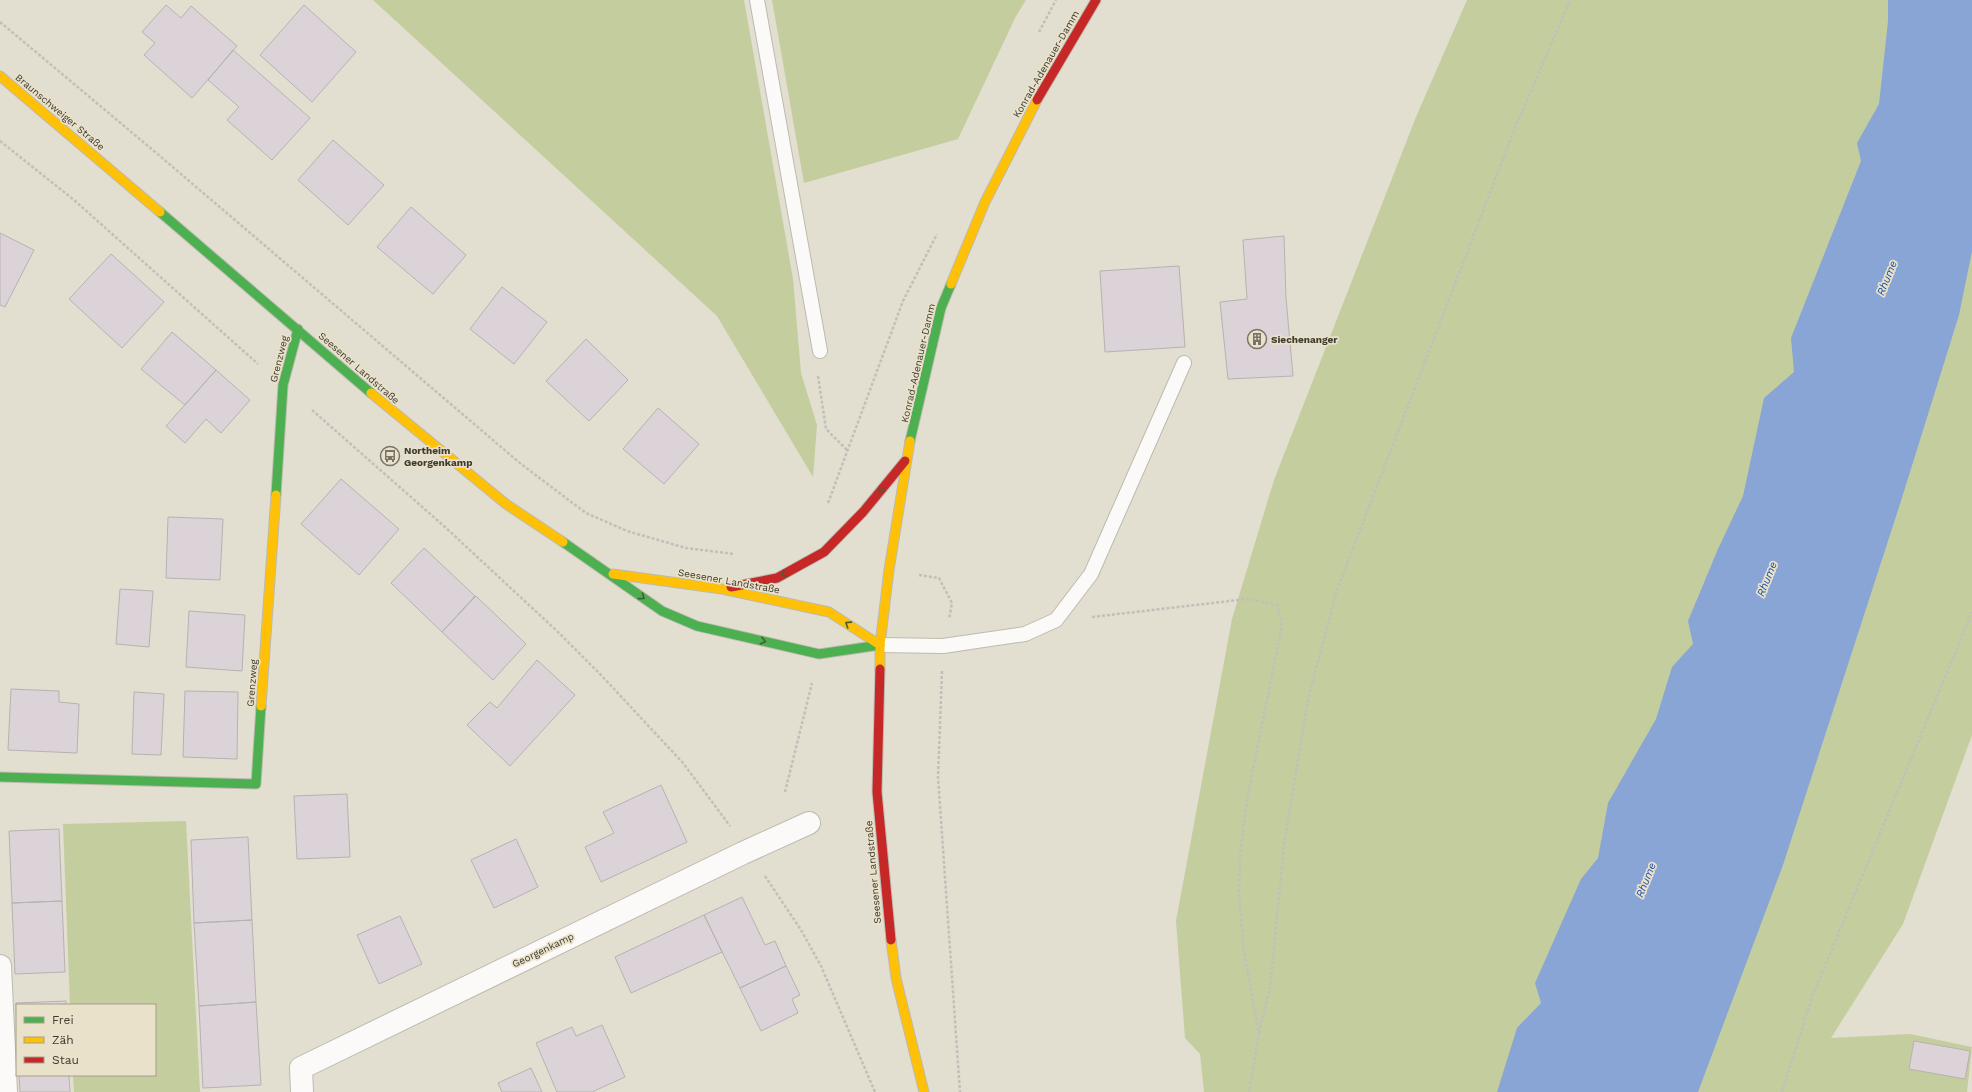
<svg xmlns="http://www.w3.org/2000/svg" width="1972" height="1092" font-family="'Work Sans',sans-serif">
<rect width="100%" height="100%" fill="#e2ded0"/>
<!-- green -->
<path fill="#c4cd9e" d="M373,0h371l49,279 8,94 16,52 -4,52 -96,-161z
M772,0h254l-10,16 -58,123 -154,44z
M1467,0h505v735l-69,189 -72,114 79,-4 62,13 -5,45h-763l-4,-38 -15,-16 -9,-117 56,-302 42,-139 142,-363z
M186,821l14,271h-126l-1,-17h82v-70h-85l-7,-181z"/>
<!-- water -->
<path fill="#88a5d6" d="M1888,0h84v251l-13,64 -59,189 -117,361 -85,227h-201l20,-64 24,-25 -6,-20 46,-104 17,-21 10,-55 48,-84 16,-52 21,-23 -5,-23 30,-72 25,-53 21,-98 30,-26 -3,-34 70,-177 -4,-18 22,-39 9,-83z"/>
<!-- building -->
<path fill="#dcd3d9" stroke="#b7b2b0" d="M166,5l15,13 10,-12 46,40 -45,52 -48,-43 11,-12 -13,-11z
M304,5l52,47 -44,50 -52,-47z
M233,50l77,68 -38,42 -45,-40 12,-13 -31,-27z
M333,140l51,45 -36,40 -50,-45z
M411,207l55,48 -33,39 -56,-47z
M0,233l34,17 -29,57 -5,-2z
M1284,236l2,62 7,78 -65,3 -8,-77 27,-3 -4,-59z
M111,254l53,48 -42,46 -53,-49z
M1179,266l6,81 -80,5 -5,-81z
M502,287l45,35 -33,42 -44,-35z
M172,332l44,38 -31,35 -44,-36z
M586,339l42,41 -39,41 -43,-40z
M216,370l34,30 -29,33 -15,-14 -21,24 -19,-17z
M658,408l41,36 -35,40 -41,-35z
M341,479l58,50 -40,46 -58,-51z
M168,517l55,2 -3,61 -54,-2z
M424,548l51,48 -33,36 -51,-49z
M120,589l33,2 -4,56 -33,-3z
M476,596l50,48 -33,36 -51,-48z
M189,611l56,4 -3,56 -56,-4z
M537,660l38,35 -65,71 -43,-41 23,-23 7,6z
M11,689l48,2v11l20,2 -2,49 -69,-3z
M185,691l53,1 -1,67 -54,-2z
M134,692l30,2 -3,61 -29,-1z
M661,785l26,57 -86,40 -16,-35 29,-14 -11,-21z
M347,794l3,63 -53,2 -3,-63z
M59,829l3,72 -50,2 -3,-72z
M248,837l4,83 -58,3 -3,-83z
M516,839l22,48 -44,21 -23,-48z
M742,897l23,48 10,-4 11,25 -46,22 -36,-73z
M62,901l3,71 -50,2 -3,-71z
M704,915l18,37 -91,41 -16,-36z
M400,916l22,48 -43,20 -22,-49z
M252,920l4,82 -57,4 -5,-83z
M786,966l14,29 -8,4 6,14 -37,18 -21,-43z
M66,1001v4h-49v29l-1,-31z
M256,1002l5,83 -58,3 -4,-82z
M602,1025l23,52 -33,15h-35l-21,-49 36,-16 4,9z
M1914,1041l56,10 -5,28 -56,-10z
M531,1068l11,24h-40l-4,-9z
M19,1075h50l1,17h-50z"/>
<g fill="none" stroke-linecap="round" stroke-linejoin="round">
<defs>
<path id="lane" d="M757,0l63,351
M880,645l63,1 82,-12 31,-14 35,-46 93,-211"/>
<path id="street" d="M0,966l6,126
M302,1092l-1,-24 442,-215 66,-30"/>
<path id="fast" d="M160,212l211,181
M910,441l31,-133 10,-24
M276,495l7,-110 15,-56
M563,542l99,69 35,15 122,28 61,-9
M0,777l256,7 5,-78"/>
<path id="slow" d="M0,76l160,136
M951,284l34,-82 52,-102
M371,393l135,111 57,38
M613,574l109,15 107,23 51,33
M880,669v-24l9,-75 21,-129
M261,706l15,-211
M891,940l5,38 28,114"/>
<path id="jam" d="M1037,100l59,-100
M731,587l46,-9 47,-26 39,-40 42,-51
M880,669l-3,123 14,148"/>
</defs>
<!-- lane casing -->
<use href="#lane" stroke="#bdbab0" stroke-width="16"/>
<!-- street casing -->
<use href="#street" stroke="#bdbab0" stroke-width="24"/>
<!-- fast casing -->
<use href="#fast" stroke="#bdbab0" stroke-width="11"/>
<!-- slow casing -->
<use href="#slow" stroke="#bdbab0" stroke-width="11"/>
<!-- jam casing -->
<use href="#jam" stroke="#bdbab0" stroke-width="11"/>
<!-- path -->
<path stroke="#c2bfba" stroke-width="2.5" stroke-dasharray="3 2" stroke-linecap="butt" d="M0,22l154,129 367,313 65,49 41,18 59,17 48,6
M1039,32l17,-32
M0,141l74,59 184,164
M818,376l8,53 21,21
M312,410l133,117 113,105 43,43 82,88 47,63
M828,503l75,-202 34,-67
M919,575l20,3 13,25 -3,16
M1092,617l155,-18 30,6 5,20 -35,175 -7,56 -1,39 5,57 15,81 -10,59
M942,671l-4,106 22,315
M785,792l27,-109
M765,876l36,54 20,36 54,126
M1259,1033l11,-45 14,-143 24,-145 29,-110 178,-462 55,-128
M1782,1092l30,-95 160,-385"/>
<!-- lane -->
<use href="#lane" stroke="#fbfaf8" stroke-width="14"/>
<!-- street -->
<use href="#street" stroke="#fbfaf8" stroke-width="22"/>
<!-- fast -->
<use href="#fast" stroke="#4caf50" stroke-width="9"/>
<!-- slow -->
<use href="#slow" stroke="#ffc107" stroke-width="9"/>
<!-- jam -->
<use href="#jam" stroke="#c62828" stroke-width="9"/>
</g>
<!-- one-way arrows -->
<defs><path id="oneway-chevron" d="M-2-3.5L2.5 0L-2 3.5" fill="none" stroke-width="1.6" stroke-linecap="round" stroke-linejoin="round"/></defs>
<g stroke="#425e3a">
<use href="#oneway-chevron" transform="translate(881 490) rotate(129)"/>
<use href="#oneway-chevron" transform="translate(784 574) rotate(151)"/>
<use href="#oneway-chevron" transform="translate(642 597) rotate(36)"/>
<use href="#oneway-chevron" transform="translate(848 624) rotate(-147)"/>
<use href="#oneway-chevron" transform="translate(763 641) rotate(13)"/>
</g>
<!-- icons -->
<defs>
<symbol id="building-ring" viewBox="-11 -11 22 22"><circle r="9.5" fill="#e9e1c9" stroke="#777469" stroke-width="1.5"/><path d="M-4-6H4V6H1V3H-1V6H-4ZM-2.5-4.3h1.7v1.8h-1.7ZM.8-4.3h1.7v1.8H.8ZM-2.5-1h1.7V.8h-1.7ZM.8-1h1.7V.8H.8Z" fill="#777469"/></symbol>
<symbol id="bus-ring" viewBox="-11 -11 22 22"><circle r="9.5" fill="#e9e1c9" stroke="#777469" stroke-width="1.5"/><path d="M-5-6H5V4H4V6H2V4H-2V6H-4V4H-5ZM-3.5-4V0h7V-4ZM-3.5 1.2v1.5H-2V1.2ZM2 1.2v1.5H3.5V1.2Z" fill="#777469"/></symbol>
</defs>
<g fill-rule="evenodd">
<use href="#building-ring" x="1246" y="328" width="22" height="22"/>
<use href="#bus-ring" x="379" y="445" width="22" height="22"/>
</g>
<g text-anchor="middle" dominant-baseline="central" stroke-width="3.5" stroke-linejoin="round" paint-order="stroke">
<!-- street labels -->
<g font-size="10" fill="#3e3b31" stroke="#e9e1c9">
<text transform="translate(1046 64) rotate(-60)">Konrad-Adenauer-Damm</text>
<text transform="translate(60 112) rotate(40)">Braunschweiger Straße</text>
<text transform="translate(279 359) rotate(-76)">Grenzweg</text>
<text transform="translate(918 363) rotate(-77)">Konrad-Adenauer-Damm</text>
<text transform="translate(359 368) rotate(41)">Seesener Landstraße</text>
<text transform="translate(729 581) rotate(10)">Seesener Landstraße</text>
<text transform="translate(252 683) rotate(-86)">Grenzweg</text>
<text transform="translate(873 872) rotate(-95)">Seesener Landstraße</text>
<text transform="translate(543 950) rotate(-26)">Georgenkamp</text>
</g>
<!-- poi labels -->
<g font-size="10" font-weight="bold" fill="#3e3b31" stroke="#e9e1c9" text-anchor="start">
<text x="1271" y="339">Siechenanger</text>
<text x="404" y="450">Northeim<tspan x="404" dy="12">Georgenkamp</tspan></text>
</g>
<!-- water labels -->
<g font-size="11" font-style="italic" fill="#1d50a8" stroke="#e9e1c9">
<text transform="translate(1887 278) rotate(-68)">Rhume</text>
<text transform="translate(1767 579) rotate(-68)">Rhume</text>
<text transform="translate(1646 880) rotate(-68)">Rhume</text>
</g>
</g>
<!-- legend -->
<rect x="16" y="1004" width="140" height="72" fill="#e9e1c9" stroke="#a59f8c"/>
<rect x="24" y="1017" width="20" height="6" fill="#4caf50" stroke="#a59f8c"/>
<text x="52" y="1024" font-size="12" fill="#3e3b31">Frei</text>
<rect x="24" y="1037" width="20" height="6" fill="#ffc107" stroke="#a59f8c"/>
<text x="52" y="1044" font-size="12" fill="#3e3b31">Zäh</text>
<rect x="24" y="1057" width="20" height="6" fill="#c62828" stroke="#a59f8c"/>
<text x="52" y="1064" font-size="12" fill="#3e3b31">Stau</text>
</svg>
